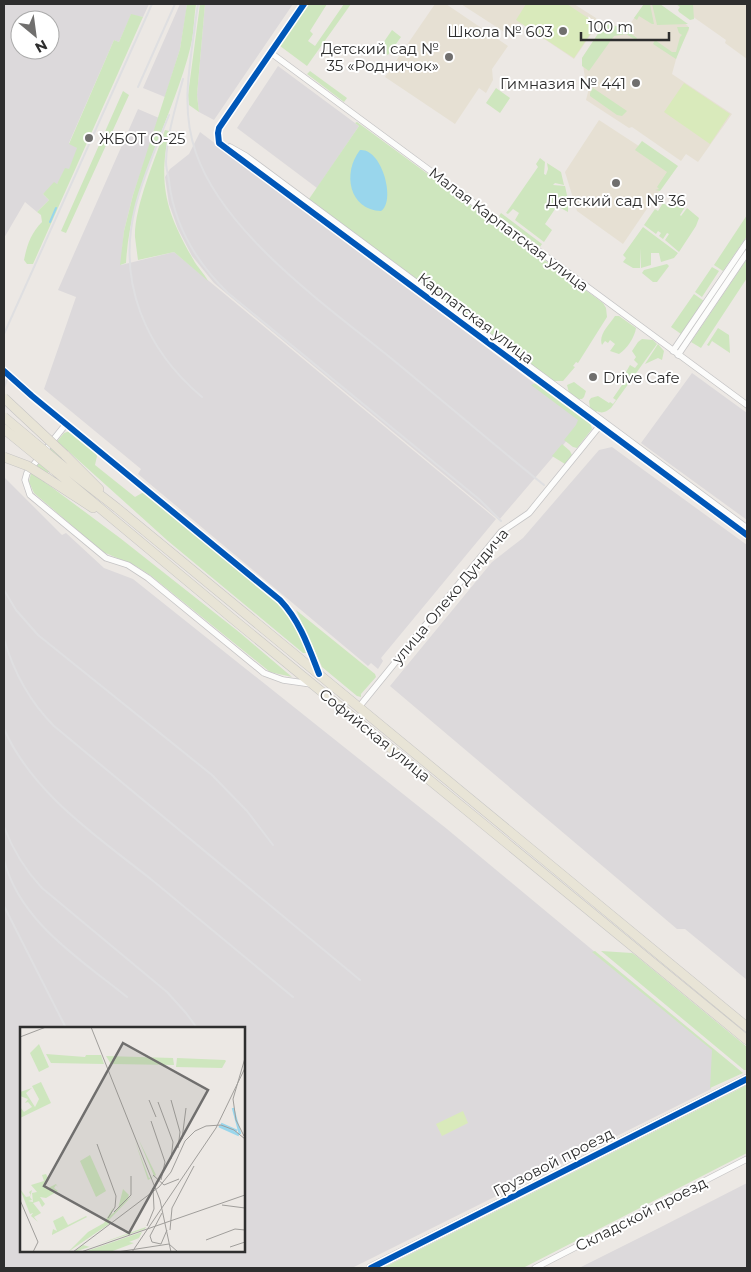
<svg xmlns="http://www.w3.org/2000/svg" width="751" height="1272" font-family="Montserrat,sans-serif">
<rect width="100%" height="100%" fill="#ece8e4"/>
<!-- industrial -->
<path fill="#dcd9db" fill-rule="evenodd" d="M4,4h145l-6,13 -12,-2 -12,27 -5,-2 -45,103 9,5 -9,22 -12,14 -14,10 6,6 -12,12 -12,-10 -21,36zM20,20h30v30h-30z
M180,4h7l-2,15 -5,30 -15,48 -22,-9z
M205,4h88l-79,116 -15,-8 -2,-17z
M278,66l81,60 -42,62 -80,-60z
M138,109l21,9 -26,77 -9,36 -3,34 53,-13 322,267 -115,139 2,3 -5,8 -7,-6 -3,3 -230,-192 3,-5 -97,-80 32,-92 -18,-7z
M200,132l380,286 1,6 -82,96 -285,-237 -22,-27 -14,-27 -9,-25 -4,-27 5,-8 19,-15z
M692,373l55,40v107l-106,-77z
M612,447l135,98v435l-62,-51h-8l-287,-243 102,-124 31,-24 76,-88z
M4,477l58,58 4,-2 38,35 29,11 314,250 267,222 -3,38 -359,179h-348zM21,1028h223v223h-223z
M747,1183v85h-168l80,-40z"/>
<!-- education -->
<path fill="#e6e0d3" d="M435,4h11l62,42 -16,23 1,11 -7,13 -7,-5 -24,36 -70,-47z
M461,4h113l22,14 2,6 -24,35 -52,-35 -10,13z
M644,4h15l29,22 1,4 -11,22 -6,22 60,40 -34,48 -12,-8 -5,7 -49,-34 -3,1 -43,-28 3,-12 -4,-10 -3,-20 20,-29 23,2z
M686,4h61v55l-22,-16 1,-3 -44,-31z
M599,120l75,49 -51,75 -46,-33 -12,-39z"/>
<!-- green -->
<path fill="#cee6be" d="M187,4h9c-2,13 -2,28 -5,41 -18,74 -61,141 -65,218l-6,2 4,-34 9,-36 47,-146z
M200,4h5l-8,91 2,17 -10,-7 -1,-10z
M309,4h18l-17,27 3,3 -5,7 7,5 29,-42h7l-44,62 -27,-20z
M644,4h6l4,20h-2l-13,-8 -2,4 -3,-2z
M652,4h8l28,20 -31,1z
M676,4h17l1,15 -4,1 -11,-8 -1,-2 2,-3z
M131,14l12,3 -110,247h-6l-3,-4c3,-15 7,-27 18,-38l-1,-7 -4,-3 12,-12 -6,-6 11,-12 3,2 8,-16 4,1 8,-21 -8,-4 45,-104 5,2z
M611,24c10,4 18,8 26,14l-1,2 -10,-6 -12,2 -25,35 -7,-5v-8l19,-29 4,-4z
M677,27h12v1l-13,31 -23,-15 2,-4 17,12h4l4,-15 2,-2 -3,-2z
M392,30l9,7 -13,18 -9,-6z
M310,71l37,27 -3,4 -37,-28z
M496,88l14,10 -10,15 -14,-10z
M593,88l34,23 -5,5 -5,-1 -27,-19v-3z
M123,91l6,4 -63,138 -5,-2z
M357,122l246,181 3,5 1,9 -29,46 -2,-1 -3,4 2,1 -12,14h-9l-245,-182 50,-73 -4,-3z
M165,130l4,1c-11,54 -3,81 24,128 4,8 11,14 15,22l-34,-29 -36,8c-1,-7 -2,-15 -3,-23 -1,-29 20,-78 30,-107z
M642,141l36,25 -18,25 -5,-1 4,-1 -2,-2 10,-15 -32,-22z
M540,158l5,4 -1,12 2,1 2,-6 -1,-6 14,9 3,13 -9,-2 -2,2 12,1 3,14v12l-11,-6 -12,18 7,6 -8,12 -29,-22 4,-7 -6,-4 -5,5 -2,-1 32,-46 -2,-3z
M672,201l13,6 -5,8 1,1 6,-8 12,10 -3,8 -17,26 -14,-12 4,-6 -2,-1 -4,6 -4,-3 2,-3 -3,-2 -2,3 -12,-9 11,-16 3,2 5,-8 5,3z
M501,213l41,31 -2,3 -41,-31z
M747,215v21l-24,35 -9,-6z
M643,227l35,26 -4,5 -13,4 -2,-9h-8v12l-10,3 -1,-20v20h-7l-10,-6 3,-4 -3,-3z
M747,259v19l-46,70 -10,-6z
M667,264l2,2 -12,16h-4l-11,-9 2,-3z
M712,267l7,4 -17,26 -7,-5z
M694,294l10,7 -23,33 -10,-7z
M615,316h4l17,12c-1,9 -10,22 -17,26l-9,-3 5,-7 -5,-4 -2,3 -3,-2 -3,4c-4,-10 7,-20 13,-29z
M718,328l11,7 1,18 -18,-12 -3,5 -2,-1z
M642,339l11,1 4,4 -46,64c-5,4 -9,6 -14,3l-1,1 -6,-4 -1,-7 2,-3 7,-2 11,7 1,-1 3,2 3,-4 -3,-2 16,-23 -3,-3 4,-7 5,3 3,-4 -4,-4 2,-3 -4,-6 6,-9z
M658,344l6,7 -2,9 -4,-2 -13,6z
M538,382l52,39 2,8 -15,19 -4,-1 -9,-7 12,-15 2,-5 -47,-35z
M574,382l12,9 -2,6 -2,2h-5l-8,-6 -2,-8z
M70,431l25,20 2,5 -2,9 40,32 7,-4h5l133,112 13,16 13,30v2h-3l-135,-112 -101,-91 -25,30 78,58 119,94 53,45 -22,-5 -120,-97 -14,-9 -33,-14 -69,-59 -5,-11 2,-9 33,-40z
M562,444l8,7 2,4 -7,9 -13,-8z
M296,610l79,64 1,3 -15,17v3l-4,-1 -35,-29z
M595,951l148,122 -33,15 2,-38 -120,-98z
M601,951l31,2 3,2 112,92v23h-3z
M747,1085v68l-224,115h-140z"/>
<!-- pitch -->
<path fill="#d9eabb" d="M526,4h41l30,20 -23,34 -58,-38z
M684,83l46,31 -20,30 -46,-32z
M463,1111l5,12 -26,13 -6,-12z"/>
<!-- water -->
<path fill="#99d6ec" d="M360,150c22,-2 36,51 21,61 -32,-1 -39,-38 -21,-61z"/>
<g fill="none" stroke-linecap="round" stroke-linejoin="round">
<!-- stream -->
<path stroke="#99d6ec" stroke-width="2" d="M50,222l6,-14"/>
<defs>
<path id="street" d="M304,4l-85,124 -1,5 1,10 528,392
M271,53l476,352
M230,147l16,9 501,372
M673,351l74,-109
M678,355l69,-102
M4,371l28,25 248,204c20,20 28,47 38,72
M66,424l-39,49 -2,7 5,15 76,63 22,7 20,13 116,95 19,7 28,4
M359,707l142,-175 28,-19 73,-90
M535,1268l212,-109"/>
<path id="secondary" d="M371,1268l376,-189"/>
<path id="primary" d="M65,455l34,34
M59,463l58,45 630,519
M53,469l180,150 514,421
M47,478l46,30"/>
</defs>
<!-- street casing -->
<use href="#street" stroke="#c5c4c5" stroke-width="7"/>
<!-- secondary casing -->
<use href="#secondary" stroke="#c5c4c5" stroke-width="10"/>
<!-- primary casing -->
<use href="#primary" stroke="#c6c5c4" stroke-width="10"/>
<!-- street -->
<use href="#street" stroke="#fcfcfb" stroke-width="5.5"/>
<!-- secondary -->
<use href="#secondary" stroke="#fcfcfb" stroke-width="9"/>
<!-- primary -->
<use href="#primary" stroke="#e8e4d6" stroke-width="9"/>
<!-- rail -->
<path stroke="#dfdfe1" stroke-width="2" d="M195,26c-6,43 -14,85 1,127 28,81 131,153 196,206 51,42 101,85 152,126
M194,31l4,-27
M183,79c-7,27 -16,55 -17,83 0,6 2,12 3,19 5,44 27,81 59,112l252,207 21,21
M138,87l37,-83
M169,115c-12,30 -26,61 -34,93 -18,74 10,141 67,189
M4,334l148,-330
M4,387l5,-12
M4,590l12,20 22,25 174,140 35,36 26,34
M4,639c10,34 25,62 50,87l306,254
M4,729c29,65 94,108 148,151 47,39 94,78 141,117
M4,827c9,23 21,43 38,61l125,104 19,21 11,15
M4,860c16,62 76,99 123,137
M4,906l62,122"/>
<defs>
<path id="primary-bridge" d="M4,398l61,57
M4,417l55,46
M4,429l49,40
M4,457l24,9 19,12"/>
</defs>
<!-- primary-bridge casing -->
<use href="#primary-bridge" stroke="#c6c5c4" stroke-width="10" stroke-linecap="butt"/>
<!-- primary-bridge -->
<use href="#primary-bridge" stroke="#e8e4d6" stroke-width="9"/>
<defs>
<path id="cycleway" d="M304,4l-85,124 -1,5 1,10 528,392
M4,371l28,25 248,204c20,21 29,48 39,74
M371,1268l376,-189"/>
</defs>
<!-- cycleway casing -->
<use href="#cycleway" stroke="#fff" stroke-width="9"/>
<!-- cycleway -->
<use href="#cycleway" stroke="#0057b8" stroke-width="6"/>
</g>
<!-- markers -->
<g fill="#706f6e" stroke="#fff" stroke-width="2">
<circle cx="563" cy="31" r="5"/>
<circle cx="449" cy="57" r="5"/>
<circle cx="636" cy="83" r="5"/>
<circle cx="89" cy="138" r="5"/>
<circle cx="616" cy="183" r="5"/>
<circle cx="593" cy="377" r="5"/>
</g>
<g text-anchor="middle" dominant-baseline="central" stroke-width="4" stroke-linejoin="round" paint-order="stroke">
<!-- poi labels -->
<g font-size="15" fill="#2e2e2e" stroke="#fff" text-anchor="end">
<text x="553" y="31">Школа № 603</text>
<text x="439" y="48">Детский сад №<tspan x="439" dy="17">35 «Родничок»</tspan></text>
<text x="626" y="83">Гимназия № 441</text>
<text x="99" y="138" text-anchor="start">ЖБОТ О-25</text>
<text x="616" y="200" text-anchor="middle">Детский сад № 36</text>
<text x="603" y="377" text-anchor="start">Drive Cafe</text>
</g>
<!-- street labels -->
<g font-size="15" fill="#2e2e2e" stroke="#fff">
<text transform="translate(509 229) rotate(37)">Малая Карпатская улица</text>
<text transform="translate(476 318) rotate(37)">Карпатская улица</text>
<text transform="translate(450 596) rotate(-50)">улица Олеко Дундича</text>
<text transform="translate(375 735) rotate(39)">Софийская улица</text>
<text transform="translate(553 1162) rotate(-27)">Грузовой проезд</text>
<text transform="translate(641 1214) rotate(-27)">Складской проезд</text>
</g>
</g>
<!-- overview -->
<g transform="translate(20 1027)">
<rect width="225" height="225" fill="#ece8e4"/>
<path d="M19,17l10,23 -10,5 -9,-19zM26,27l39,3 1,-2h15l3,9 -53,-1zM86,29l67,2 1,7 -63,-1zM157,31l48,2 1,1 -4,7 -46,-1zM21,55l10,21 -31,15v-11l4,5 8,-5 -4,-5 -3,1 3,-4 -8,-3v-4l12,-4 -6,5 9,14 4,-8 -7,-13zM118,111l18,37 -8,5 -13,-39 14,37 5,-2zM70,128l16,36 -10,6 -16,-36zM26,147l3,6 -5,3 2,6 10,-5 2,3 -2,-2 -2,3 4,3 -12,7 -6,-1 5,7 -3,3 -3,-6 -6,2 8,10 -7,4 4,5 -7,-6 2,-3 -3,1 -10,-25 6,8 5,-1 -2,-4 3,-2 -2,7 2,3 -4,1 5,1 -1,-9 5,-1 -6,-7 13,-4 -2,-6zM103,162l6,6 -2,5 5,-4 -24,25 4,1 -44,30 20,-20 16,-9 9,-15 -2,7 7,-6zM66,189l1,1 -35,18v-1l1,-5 4,2 -4,-10 10,-5 5,9zM126,200l-1,2 -71,23 9,-7 7,2zM122,205l-3,6 -10,4 5,1 -24,9h-26z" fill="#cee6be"/>
<path fill="none" stroke="#99d6ec" stroke-width="2.5" d="M213,81l7,26M201,97l16,7M199,99l20,9"/>
<path fill="none" stroke="#a09e9b" stroke-width="1" d="M71,0l69,173 11,52M0,10l26,-10M129,73l7,17M151,73l9,32 -2,16M138,75l15,40 -2,17M131,94l14,41 -4,18M224,109l-8,-16 -3,-21 12,-41M162,112l4,-31M77,117l19,52 -1,11 -7,11M133,148l11,10 15,-6M0,173l18,42 -5,10M202,178l23,3M94,185l17,-17v-19M142,186l-12,23 2,6 9,2 6,-14M127,199l7,-17 -1,-21M150,203l2,-22 22,-42M186,213l29,-11 10,1M210,220l15,-5M53,225l86,-65 12,-15 14,-31 10,-10 11,-5 15,-1 13,5 11,9M61,225l164,-57M97,225l52,-8 9,8M112,225l84,-124 29,-60"/>
<path fill="#706f6e" fill-opacity="0.15" stroke="#706f6e" stroke-width="2.5" d="M103,16l85,47 -79,143 -85,-47z"/>
<rect width="225" height="225" fill="none" stroke="#2e2e2e" stroke-width="2.5"/>
</g>
<!-- border -->
<rect width="751" height="1272" fill="none" stroke="#2e2e2e" stroke-width="10"/>
<!-- north arrow -->
<g transform="translate(35 35) rotate(151)"><circle r="24" fill="#ffffff" stroke="#ababab"/>
<path d="M0-4L9 19L0 12L-9 19Z" fill="#706f6e"/>
<text y="-8" font-size="14" font-weight="bold" text-anchor="middle" fill="#2e2e2e">N</text>
</g>
<!-- scale -->
<path d="M581 32v8h88v-8" fill="none" stroke="#2e2e2e" stroke-width="2.5"/>
<text x="588" y="32" font-size="15" fill="#2e2e2e" stroke="#ffffff" stroke-width="4" paint-order="stroke">100 m</text>
</svg>
